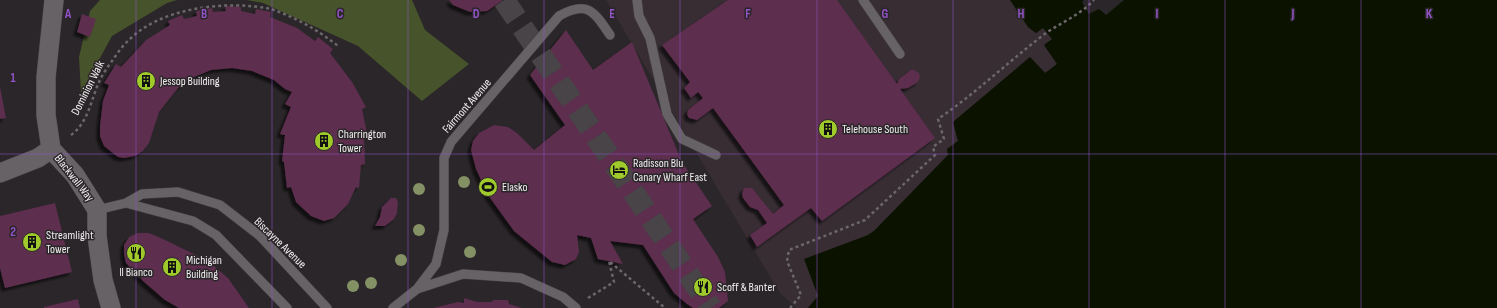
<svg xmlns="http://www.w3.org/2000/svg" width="1497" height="308" font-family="'Sofia Sans Condensed',sans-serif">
<defs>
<filter id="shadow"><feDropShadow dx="-3.5" dy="3.5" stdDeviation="1" flood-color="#0009"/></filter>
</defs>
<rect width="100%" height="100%" fill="#2a2629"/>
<!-- built -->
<path fill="#372d33" d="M606,0h404l18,27 8,6 7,-5 9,11 -8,6 13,19 -11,9 -16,-16 -77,65 5,19 -11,8 1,6 -74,76 -6,4 -60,73h-12l-17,-16z"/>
<!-- green -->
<path fill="#47542b" d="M100,0h77l-10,3 -55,33 -31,57 -2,-36 11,-46z
M247,0h165l13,30 44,34 -47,37 -64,-55 -95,-43z"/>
<!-- water -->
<path fill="#0b1300" d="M1010,0h74l-2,2 7,12 10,-5 7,6 18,-15h373v308h-689l10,-12 -14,-37 64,-24 6,-4 74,-76 -1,-6 11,-8 -5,-19 77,-65 15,16 12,-9 -13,-19 8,-6 -9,-11 -7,5 -8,-6z"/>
<!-- building -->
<path fill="#5d2d4d" filter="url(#shadow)" d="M449,0h54l-16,11 -17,1 -17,-7z
M728,0h109l60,84 2,-5 12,-9h3l5,3 1,4 -2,5 -10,6 -8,1 35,49 -113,83 -11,-13 -54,39 -7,-12 17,-12 -9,-13 -8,-3 -7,-9 -1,-4 2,-6h8l21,26 11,-9 -71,-97 -16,12 -8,-2 -2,-4 1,-4 15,-12 -5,-6 -7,6 -7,-10 6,-6 -28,-37z
M225,6l16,1v4l14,3 1,-5 15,3 -1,5 27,11 18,13 3,-4 15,12 -3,4 22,29 14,25 -4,2 6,29h-4l1,26 -4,1 -2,23 -3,-1 -8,17 -14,14 -10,3 -13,-5 -15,-14 -5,-15 -4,1 -3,-26 -2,-1 3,-26 -5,-1 11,-27 -6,-3 7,-12 -7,-3 -11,-9 -22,-9 -20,-3 -21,2 -17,7 -16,11 -19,24 -10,31 -6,8 -8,5 -11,2 -6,-1 -14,-11 -4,-10v-10l3,-25 6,-16 -5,-2 12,-19 5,3 25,-27 24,-15 -2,-4 14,-6 2,4 13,-3 -1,-5 16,-3 1,4 13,-1z
M82,14l14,5 -6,18 -13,-5z
M566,30l27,40 39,-28 50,120 30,44 -19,13 25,38 7,15 3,29 -9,7h-26l-6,-4 -13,-11 -31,-48 -33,-4 13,23 -25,-5 -7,-21 -14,-3 2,17 -3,7 -11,6 -13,-3 -38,-31 -26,-36 -12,-26 -5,-19 2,-9 6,-8 15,-8 14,2 9,6 17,17 31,-25 -35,-50z
M0,87l6,31 -6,1z
M391,198h5l2,4 -1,11 -3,6 -9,7h-10l5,-9 2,-10z
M55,203l17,69 -67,16 -5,-20v-52z
M138,233h11l14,6 45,22 20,17 21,30h-70l-14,-8 -22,-19 -17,-18 -2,-9v-9l5,-8z
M464,298l13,4h15l1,-2h15l1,4 13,4h-89l25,-6 6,1z
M78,299l2,9h-36v-1z"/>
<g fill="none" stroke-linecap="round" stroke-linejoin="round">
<!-- highway-tunnel -->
<path stroke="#484447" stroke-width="22" stroke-dasharray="22 11" stroke-linecap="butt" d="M504,0l207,308"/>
<defs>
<path id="lane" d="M637,0l2,16 11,22 17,76 15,25 34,16
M863,0l37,54
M126,203l67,18 23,14 71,73
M97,210l29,-7 16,-9 36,-2 42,13 40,31 67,72
M417,289l46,-15 58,4 42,19 13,11
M393,308l24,-19 19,-25 8,-34v-72l7,-16 108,-126c28,-16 35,-5 51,19"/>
<path id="street" d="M54,0l-8,77v38l5,34 24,26 22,35v26l6,44 8,28
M0,173l38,-15 13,-9"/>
</defs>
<!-- lane casing -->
<use href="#lane" stroke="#494547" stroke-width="10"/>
<!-- street casing -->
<use href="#street" stroke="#494547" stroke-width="20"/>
<!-- path -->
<path stroke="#6b676a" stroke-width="2.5" stroke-dasharray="3 3" stroke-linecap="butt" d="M71,135c17,-12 20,-35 28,-53 3,-7 8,-14 13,-21 5,-7 10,-15 17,-21 32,-33 99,-40 142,-31 24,8 47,21 67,37
M588,298l26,-16 -5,-21 56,47
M790,308l11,-13 -14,-34 2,-11 76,-30 70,-65 -2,-8 11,-8 -6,-20c38,-26 71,-58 108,-86 16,-11 34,-18 48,-33"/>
<!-- lane -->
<use href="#lane" stroke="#676265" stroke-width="9"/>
<!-- street -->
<use href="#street" stroke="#676265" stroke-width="19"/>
</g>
<!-- trees -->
<g fill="#839164">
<circle cx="464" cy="182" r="6"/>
<circle cx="419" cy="189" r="6"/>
<circle cx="419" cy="230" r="6"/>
<circle cx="470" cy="252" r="6"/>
<circle cx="401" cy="260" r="6"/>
<circle cx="371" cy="283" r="6"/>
<circle cx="353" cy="286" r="6"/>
</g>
<!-- grid -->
<path fill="none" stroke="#9353c9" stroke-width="1" stroke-opacity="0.55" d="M136,0v308M272,0v308M408,0v308M544,0v308M680,0v308M817,0v308M953,0v308M1089,0v308M1225,0v308M1361,0v308M0,154h1497"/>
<!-- icons -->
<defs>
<symbol id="building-disc" viewBox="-11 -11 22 22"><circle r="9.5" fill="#a0ca2c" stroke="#2a2629"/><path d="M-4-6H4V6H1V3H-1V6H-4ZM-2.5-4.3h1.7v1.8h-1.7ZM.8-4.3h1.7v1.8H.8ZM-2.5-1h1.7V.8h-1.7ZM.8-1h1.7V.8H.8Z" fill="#111"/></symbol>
<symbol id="hotel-disc" viewBox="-11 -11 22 22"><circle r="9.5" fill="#a0ca2c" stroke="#2a2629"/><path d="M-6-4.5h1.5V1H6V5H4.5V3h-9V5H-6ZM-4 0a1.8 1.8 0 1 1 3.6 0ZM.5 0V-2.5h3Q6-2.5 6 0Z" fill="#111"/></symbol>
<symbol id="stadium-disc" viewBox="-11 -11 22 22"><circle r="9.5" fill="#a0ca2c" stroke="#2a2629"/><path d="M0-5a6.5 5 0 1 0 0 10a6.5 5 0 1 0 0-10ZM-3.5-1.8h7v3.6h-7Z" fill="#111"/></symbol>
<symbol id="restaurant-disc" viewBox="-11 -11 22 22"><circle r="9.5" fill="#a0ca2c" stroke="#2a2629"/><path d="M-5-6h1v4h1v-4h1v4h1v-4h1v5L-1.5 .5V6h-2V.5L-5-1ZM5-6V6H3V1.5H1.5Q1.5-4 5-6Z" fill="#111"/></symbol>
</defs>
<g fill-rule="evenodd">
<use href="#building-disc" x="135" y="70" width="22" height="22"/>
<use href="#building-disc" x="817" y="118" width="22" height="22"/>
<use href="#building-disc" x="313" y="130" width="22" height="22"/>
<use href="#hotel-disc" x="608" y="159" width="22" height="22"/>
<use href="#stadium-disc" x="477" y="176" width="22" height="22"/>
<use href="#building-disc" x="21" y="231" width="22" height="22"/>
<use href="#restaurant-disc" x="125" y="242" width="22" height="22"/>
<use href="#building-disc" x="161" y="256" width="22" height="22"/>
<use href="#restaurant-disc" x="692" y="276" width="22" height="22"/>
</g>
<g text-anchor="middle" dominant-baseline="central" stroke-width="3" stroke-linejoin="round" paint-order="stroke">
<!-- poi labels -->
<g font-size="12" fill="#f2eff1" stroke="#2a2629" text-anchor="start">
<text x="160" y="81">Jessop Building</text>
<text x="842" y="129">Telehouse South</text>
<text x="338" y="134">Charrington<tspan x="338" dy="14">Tower</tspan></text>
<text x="633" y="163">Radisson Blu<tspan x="633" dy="14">Canary Wharf East</tspan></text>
<text x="502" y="187">Elasko</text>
<text x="46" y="235">Streamlight<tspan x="46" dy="14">Tower</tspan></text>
<text x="186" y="260">Michigan<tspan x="186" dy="14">Building</tspan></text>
<text x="136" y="272" text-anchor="middle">Il Bianco</text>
<text x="717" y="287">Scoff &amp; Banter</text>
</g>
<!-- street labels -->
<g font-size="12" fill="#f2eff1" stroke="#2a2629">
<text transform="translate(88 88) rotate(-63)">Dominion Walk</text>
<text transform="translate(467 106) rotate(-49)">Fairmont Avenue</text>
<text transform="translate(74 178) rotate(52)">Blackwall Way</text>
<text transform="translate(280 243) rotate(44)">Biscayne Avenue</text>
</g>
</g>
<g font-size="13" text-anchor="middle" font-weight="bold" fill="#9353c9" stroke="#2a2629" stroke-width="3" stroke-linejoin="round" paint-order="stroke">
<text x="68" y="18">A</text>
<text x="204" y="18">B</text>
<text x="340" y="18">C</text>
<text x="476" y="18">D</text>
<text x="612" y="18">E</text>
<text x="748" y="18">F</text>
<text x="885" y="18">G</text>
<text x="1021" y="18">H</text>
<text x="1157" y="18">I</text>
<text x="1293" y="18">J</text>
<text x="1429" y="18">K</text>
<text x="13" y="82">1</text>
<text x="13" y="236">2</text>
</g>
</svg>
